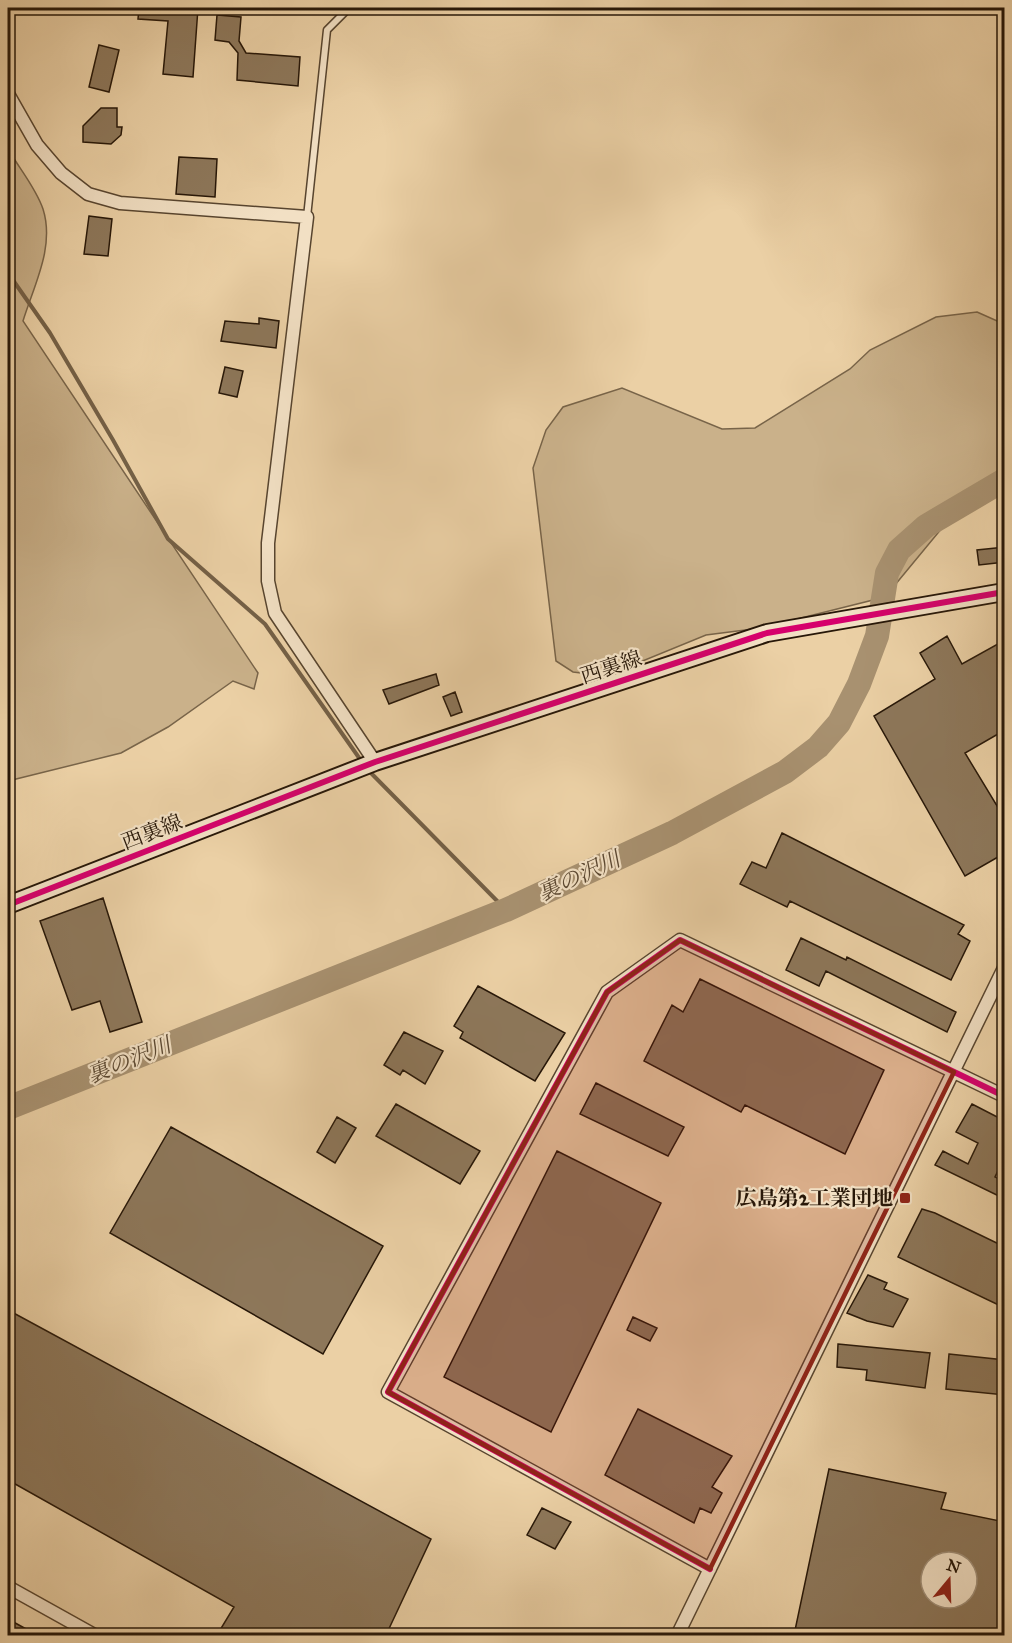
<svg xmlns="http://www.w3.org/2000/svg" width="1012" height="1643" font-family="'IM FELL Great Primer','Noto Serif JP',serif">
<rect width="100%" height="100%" fill="#ebd0a5"/>
<filter id="stains"><feTurbulence type="fractalNoise" baseFrequency=".00333" numOctaves="4"/><feColorMatrix values="0 0 0 0 .2 0 0 0 0 .09 0 0 0 0 .02 0 0 0 .5 -.17"/></filter>
<radialGradient id="worn" r=".72"><stop offset=".6" stop-color="#630" stop-opacity="0"/><stop offset="1" stop-color="#630" stop-opacity=".3"/></radialGradient>
<!-- green -->
<path fill="#cab18a" stroke="#786449" stroke-width="1.5" d="M8,149c11,19 28,39 35,60 12,38 -9,76 -20,112l235,352 -4,16 -21,-8 -65,46 -47,26 -113,28z
M977,312l27,12v159l-62,45 -57,69 -124,31 -55,7 -100,41 -33,-4 -17,-11 -23,-193 13,-38 17,-23 59,-19 100,41 33,-1 95,-59 20,-19 66,-33z"/>
<g fill="none" stroke-linecap="round" stroke-linejoin="round">
<!-- stream -->
<path stroke="#746046" stroke-width="4" d="M8,273l42,60 63,107 55,99 97,85 97,138
M368,770l138,140"/>
<!-- river -->
<path stroke="#a89170" stroke-width="24" d="M8,1108l498,-198 166,-77 113,-61 33,-25 21,-24 20,-39 18,-48 10,-63 12,-23 27,-24 78,-46"/>
</g>
<!-- building -->
<path fill="#8d775a" stroke="#271708" stroke-width="1.5" fill-rule="evenodd" d="M139,8h59l-5,69 -30,-3 5,-53 -30,-2z
M217,15l24,2 -2,24 7,12 54,4 -2,29 -61,-6 1,-27 -9,-11 -14,-2z
M99,45l20,5 -10,42 -20,-5z
M101,108h16v19h5l-1,8 -10,9 -28,-2v-16z
M179,157l38,2 -2,38 -39,-3z
M89,216l23,3 -4,37 -24,-2z
M259,318l20,3 -3,27 -55,-7 4,-20 34,3z
M225,367l18,4 -6,26 -18,-4z
M1005,547v15l-26,3 -2,-15z
M947,636l15,28 43,-24v90l-40,23 40,66v34l-40,23 -91,-160 61,-37 -15,-26z
M436,674l3,11 -50,19 -6,-14z
M455,692l7,20 -11,4 -8,-19z
M782,833l182,92 -6,9 12,7 -19,39 -161,-79 -3,6 -47,-23 12,-22 14,6z
M103,898l39,124 -32,10 -10,-31 -28,9 -32,-89z
M801,938l45,22 1,-3 109,55 -9,20 -121,-61 -7,15 -33,-16z
M700,979l184,91 -39,84 -100,-49 -4,7 -97,-51 28,-56 11,7z
M478,986l87,47 -30,48 -75,-43 3,-6 -9,-6z
M404,1032l39,19 -18,33 -22,-14 -3,5 -16,-10z
M596,1083l88,44 -16,29 -88,-42z
M396,1104l84,47 -20,33 -84,-48z
M972,1104l33,17v35l-10,21 10,5v17l-70,-34 8,-14 25,13 10,-21 -22,-11z
M337,1117l19,11 -21,35 -18,-11z
M171,1127l212,119 -60,108 -213,-121z
M557,1151l104,52 -110,229 -107,-55z
M922,1209l13,4 70,34v61l-107,-51z
M868,1275l19,8 -3,6 24,10 -15,28 -26,-6 -20,-8z
M8,1310l423,229 -45,96h-169l17,-28 -226,-127z
M633,1317l24,11 -7,13 -23,-11z
M838,1344l92,9 -5,35 -59,-8 1,-10 -30,-3z
M949,1354l56,6v35l-59,-6z
M638,1409l94,47 -20,31 10,6 -11,20 -11,-5 -6,15 -89,-48z
M829,1469l117,24 -5,16 64,13v113h-211zM931,1562h36v36h-36z
M542,1508l29,14 -16,27 -28,-14z
M8,1619l29,16h-29z"/>
<g fill="none" stroke-linecap="round" stroke-linejoin="round">
<defs>
<path id="lane" d="M307,217l20,-187 22,-22"/>
<path id="street" d="M8,94l29,51 24,28 27,21 32,9 187,14 -39,326v38l7,32 100,149
M710,1569l-322,-177 219,-400 73,-52 324,156
M8,1587l88,49
M677,1636l327,-668"/>
<path id="secondary" d="M8,905l367,-143 392,-129 237,-41"/>
</defs>
<!-- lane casing -->
<use href="#lane" stroke="#58452f" stroke-width="9"/>
<!-- street casing -->
<use href="#street" stroke="#58452f" stroke-width="15"/>
<!-- secondary casing -->
<use href="#secondary" stroke="#271708" stroke-width="20"/>
<!-- lane -->
<use href="#lane" stroke="#f2e0c4" stroke-width="6"/>
<!-- street -->
<use href="#street" stroke="#f2e0c4" stroke-width="12"/>
<!-- secondary -->
<use href="#secondary" stroke="#f2e0c4" stroke-width="16"/>
<defs>
<path id="cycleway" d="M8,905l367,-143 392,-129 237,-41
M710,1569l-322,-177 219,-400 73,-52 324,156"/>
</defs>
<!-- cycleway casing -->
<use href="#cycleway" stroke="#f2e0c4" stroke-width="10"/>
<!-- cycleway -->
<use href="#cycleway" stroke="#d6006c" stroke-width="6"/>
</g>
<!-- marked area -->
<path fill="#8f2418" fill-opacity="0.2" stroke="#8f2418" stroke-width="4.5" stroke-linejoin="round" d="M680,940l274,132 -244,497 -322,-177 219,-400z"/>
<!-- markers -->
<rect fill="#8f2418" stroke="#f2e0c4" stroke-width="2" x="899" y="1192" width="12" height="12" rx="3"/>
<g text-anchor="middle" dominant-baseline="central" stroke-width="4.5" stroke-linejoin="round" paint-order="stroke">
<!-- street labels -->
<g font-size="21" fill="#271708" stroke="#f2e0c4">
<text transform="translate(611 667) rotate(-18)">西裏線</text>
<text transform="translate(152 832) rotate(-21)">西裏線</text>
</g>
<!-- poi labels -->
<g font-size="21" font-weight="bold" fill="#271708" stroke="#f2e0c4" text-anchor="end">
<text x="893" y="1198">広島第2工業団地</text>
</g>
<!-- water labels -->
<g font-size="22" font-style="italic" fill="#5b4832" stroke="#f2e0c4">
<text transform="translate(579 876) rotate(-25)">裏の沢川</text>
<text transform="translate(129 1060) rotate(-22)">裏の沢川</text>
</g>
</g>
<!-- margin -->
<rect width="1012" height="1643" fill="none" stroke="#ebd0a5" stroke-width="30"/>
<rect x="9" y="9" width="994" height="1625" fill="none" stroke="#271708" stroke-width="3"/>
<rect x="15" y="15" width="982" height="1613" fill="none" stroke="#271708" stroke-width="1.5"/>
<!-- north arrow -->
<g transform="translate(949 1580) rotate(19)"><circle r="28" fill="#f2e0c4" stroke="#a19079" stroke-width="1.5"/>
<path d="M0-4.5L10 22L0 15L-10 22Z" fill="#8f2418"/>
<text y="-9" font-size="16" font-weight="bold" text-anchor="middle" fill="#271708">N</text>
</g>
<rect width="100%" height="100%" filter="url(#stains)"/>
<rect width="100%" height="100%" fill="url(#worn)"/>
</svg>
